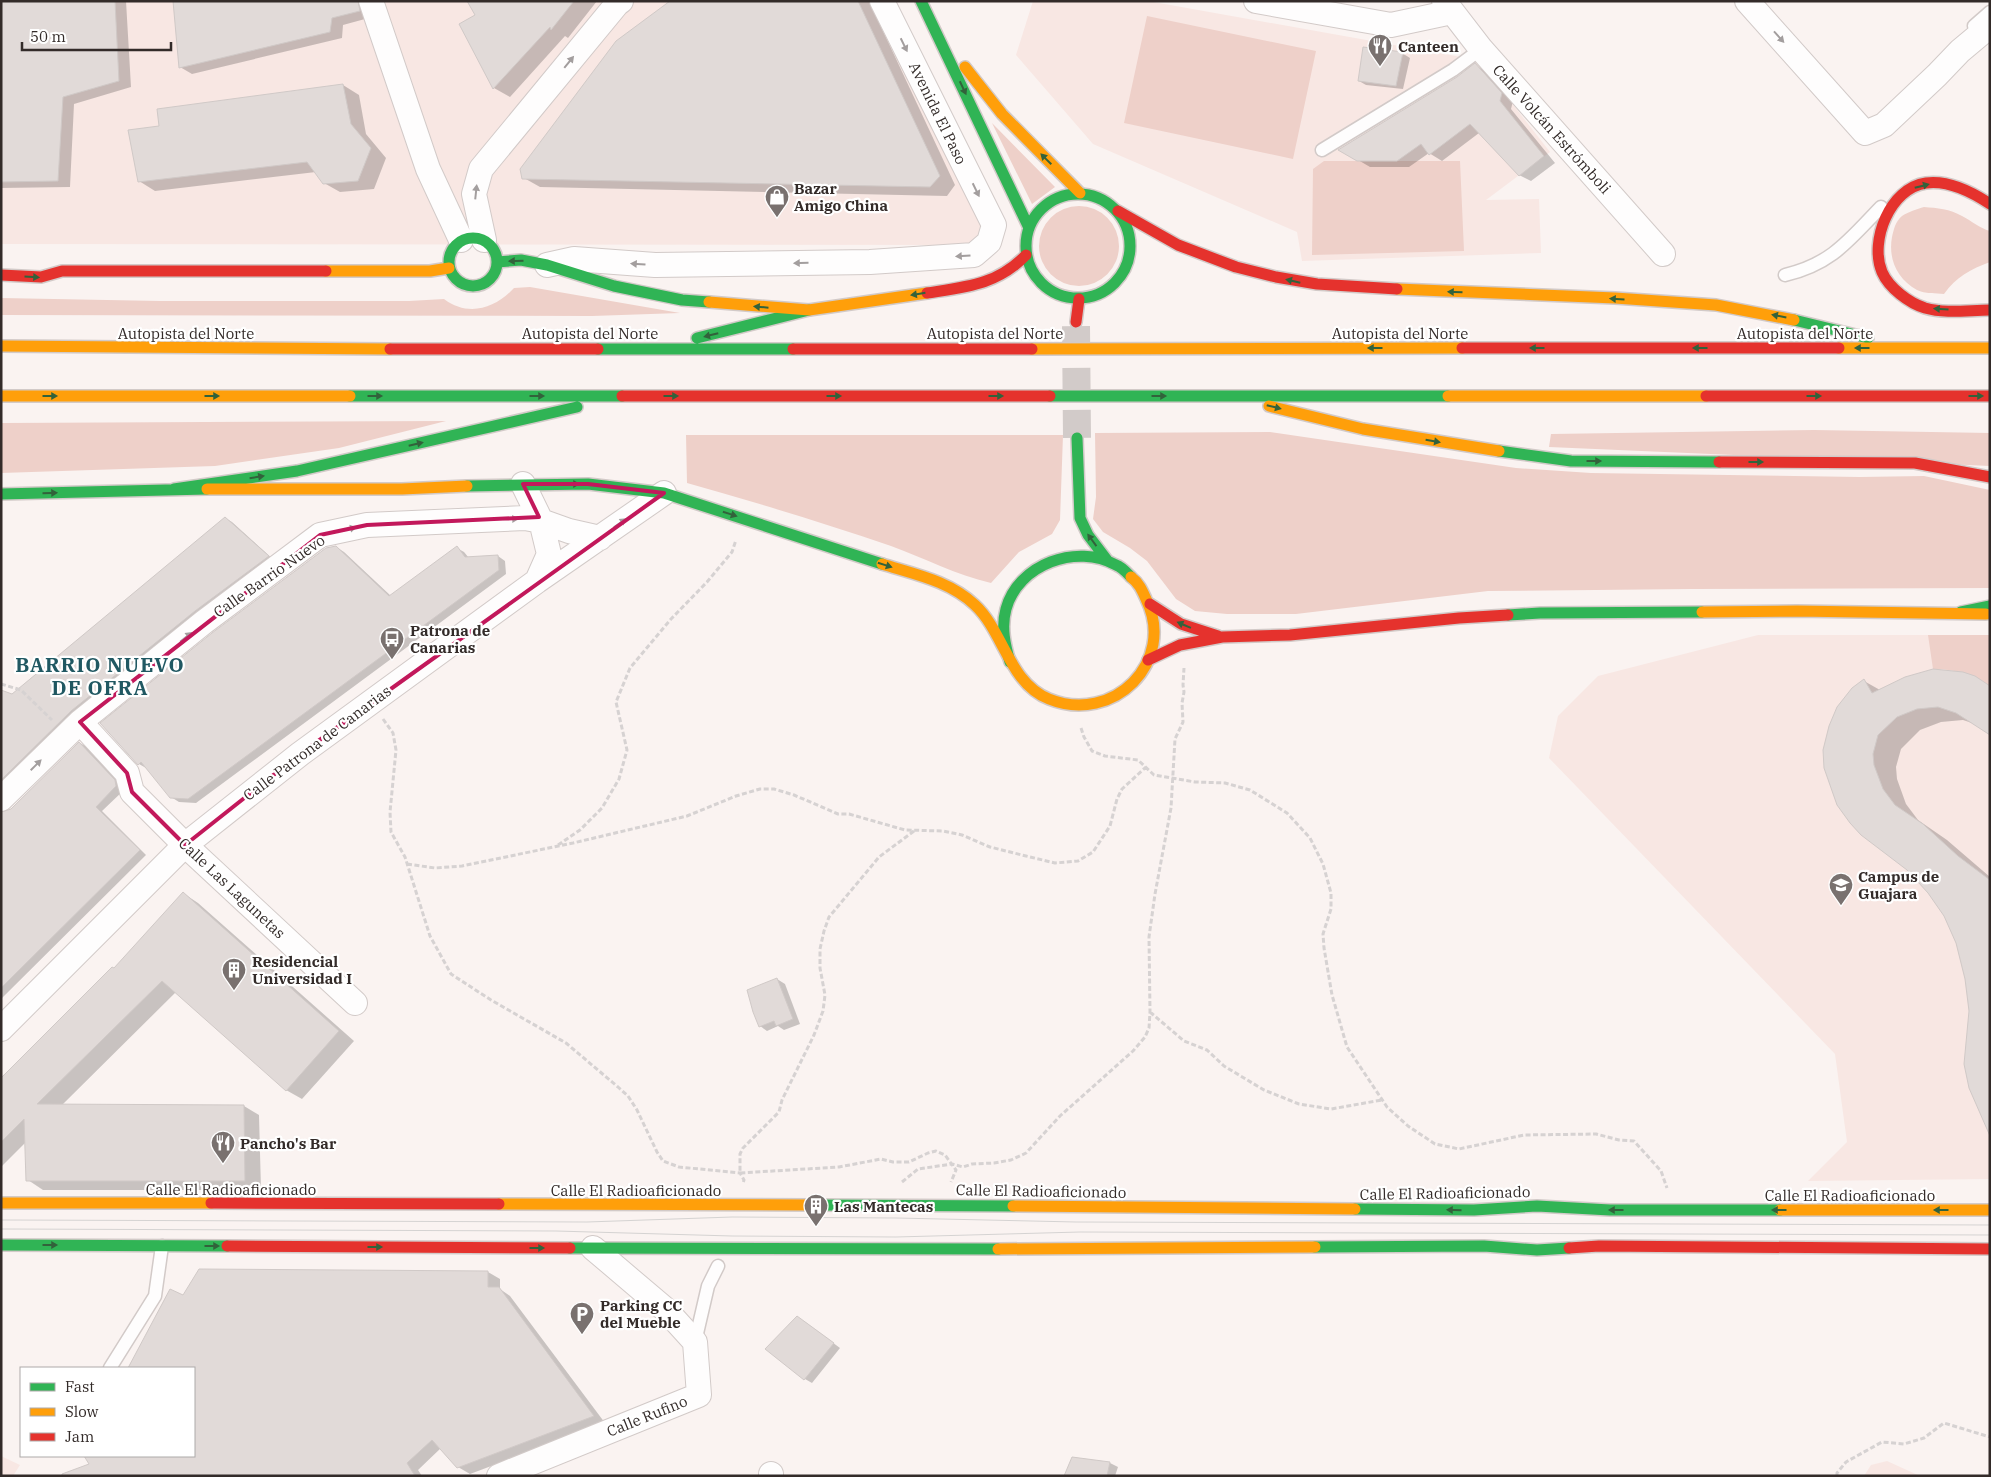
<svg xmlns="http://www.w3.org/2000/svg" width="1991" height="1477" font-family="'IBM Plex Serif',serif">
<rect width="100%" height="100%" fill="#faf3f1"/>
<!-- built -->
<path fill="#f8e7e3" d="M1,1h880l112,244 -992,-1z
M1033,1h115l330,59 72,92 -64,48 53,-1 2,54 -239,8 -5,-29 -204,-88 -77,-89z
M1758,635h232v544l-182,2 39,-39 -12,-88 -286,-296 9,-42 40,-40z
M1,1456l19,9 -7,11h-12z
M1887,1461l33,15h-56l7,-11z"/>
<!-- green -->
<path fill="#eed0c9" d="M1147,16l169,35 -23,108 -169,-36z
M992,123l63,64 -23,17z
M1324,161h136l4,90 -152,4 1,-86z
M1039 246a40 40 0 1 1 80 0a40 40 0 1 1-80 0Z
M1924,207c13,1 26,2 38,9 10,5 17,12 28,15v31c-19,7 -34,15 -46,32 -8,-1 -19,0 -27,-4 -20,-11 -29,-31 -25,-53 2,-8 3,-15 10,-21 6,-4 15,-7 22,-9z
M530,287l150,26 -88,3 -591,-1v-17l159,3h249l35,-2c24,18 51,10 70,-11z
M446,421l-107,27 -124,18 -214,7v-50z
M1814,430l176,3v33l-441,-19 2,-13z
M1270,432l246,36 75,5 269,4 64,-1 66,14v98l-299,1 -203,2 -192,23h-69l-32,-3 -19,-12 -29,-38 -17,-13 -27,-16 -10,-13 3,-22 -1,-64z
M686,435h377l-3,85 -8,14 -33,18 -28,31c-35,-8 -67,-25 -100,-37 -68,-23 -136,-44 -204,-63z
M1928,635h62v51c-18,-12 -35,-17 -57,-17z"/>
<!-- shadow -->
<path fill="#0003" d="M1,1h125l5,86 -57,17 -4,83 -69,1z
M174,1h185l6,18 -22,6 -1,13 -150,36 -12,-7z
M468,1h129l-29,37 -3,-2 -55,61 -16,-9 -18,-72z
M672,1h197l86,184 -8,11 -407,-9 -16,-9z
M1402,53l8,5 -7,31 -37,-4 -7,-4z
M1475,65l12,7 26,29 -2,8 44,54 -24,18 -12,-6 -40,-42 -37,28 -13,-8 -20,14h-39l-29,-17 117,-72z
M343,85l16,10 7,39 20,24 -12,31 -34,3 -16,-9 -8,-11 -161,19 -16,-10 22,-54z
M225,518l7,4 43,39 -274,229v-99l11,4z
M336,547l8,5 47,44 66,-48 7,4 5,6 29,-2 7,5 1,13 -310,229 -17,-1 -8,-5 -25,-29 -7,-4z
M1,567l1,45h-1z
M1906,678l69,46 -12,-4 -22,2 -21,8 -19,19 -5,18 1,12 9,25 12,16 29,20 43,37v247l-20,-113 -3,-32 -10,-36 -12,-28 -121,-164 40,-70 16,9z
M80,743l7,4 34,38 2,6 -21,20 44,44 -145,144v-185l10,-4z
M183,893l15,10 156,138 -52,58 -16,-9 -110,-98 -115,114h183l15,9 2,75h-218l-15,-10 -2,-38 -25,25v-87l114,-111z
M777,979l8,5 15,40 -16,6 -6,-4 -11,5 -7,-5z
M488,1272l12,7v10l10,7 95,127 -135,51 -12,-7 -17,-19 -23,22 4,6h-357l26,-11 -5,-9h108v-88h-64l41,-77 13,6z
M805,1322l35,26 -28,35 -7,-4z
M1073,1458l37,5 8,4 -3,9h-48z"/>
<!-- building -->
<path fill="#e1dad8" stroke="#d0c9c7" d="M1,1h114l4,80 -56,16 -5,84 -57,1z
M173,1h185l2,10 -28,7 -2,14 -151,36z
M467,1h107l-23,29 -1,-3 -57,62 -34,-65 16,-9z
M670,1h188l82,175 -10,11 -408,-8 -2,-10 96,-128z
M1363,47l40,5 -7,34 -38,-5z
M1475,63l27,30 -2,8 44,55 -25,20 -49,-52 -41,31 -8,-11 -24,17h-40l-19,-11 119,-73z
M343,84l8,40 20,24 -13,33 -35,3 -16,-22 -169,20 -10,-52 31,-4 -2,-17z
M225,517l44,39 -74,55 -124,100 -70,69v-90l11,4z
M336,546l53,50 68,-50 8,11 33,-2 1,15 -311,229 -18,-1 -29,-36 -3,3 -38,-42 112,-90 114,-85z
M1933,669l30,3 12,4 15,10v49l-34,-22 -18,-6 -21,2 -20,8 -19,18 -5,19 1,11 9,24 12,16 28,19 35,32 32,24v256l-21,-48 -5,-24 5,-53 -4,-32 -9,-36 -12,-27 -16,-23 -21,-23 -46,-35 -11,-12 -13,-18 -13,-37 -1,-18 6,-24 8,-19 15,-19 12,-9 8,14 33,-16z
M79,742l36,38 1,6 -20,21 44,43 -139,138v-176l10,-3z
M183,892l156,139 -53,60 -124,-110 -125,123 207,1 1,76h-219l-2,-62 -23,23v-64l111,-111 2,1z
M777,978l16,41 -17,7 -2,-5 -15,6 -6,-15 -6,-22z
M199,1269l289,2v16h11l95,129 -137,52 -25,-28 -25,23 8,13h-353v-2l27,-10 -5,-8h110v-88h-66l42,-79 13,6z
M797,1316l37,27 -30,37 -39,-31z
M1072,1457l38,5 -3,14h-43z"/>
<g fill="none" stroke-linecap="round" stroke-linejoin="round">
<!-- secondary-tunnel -->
<path stroke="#d2cbc9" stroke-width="28" stroke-dasharray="28 14" stroke-linecap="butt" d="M1076,326l1,112"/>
<defs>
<path id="lane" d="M1974,26l16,-14
M1322,150l131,-80 28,-21
M1785,275c47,-11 64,-35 96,-68
M695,1342l13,-56 10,-20
M110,1368l45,-72 7,-50"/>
<path id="street" d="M371,1l57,168 33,71
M1256,1l135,24 61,-13
M1444,1l37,48 182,205
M1747,1l118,132 19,-8 53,-50 23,-24 30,-25
M484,240l-10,-46 7,-25 136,-165 4,-3
M547,265l27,-6 81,6 215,-3 104,-7 15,-13 5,-17 -112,-224
M523,484l18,37 8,33 -12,27
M80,722l47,51 5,19 53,53 170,158
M1,799l79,-77 124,-100 116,-87 47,-10 158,-7 16,3 28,10 31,7
M1,1029l184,-184 115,-91 237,-173 127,-88
M771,1474v2
M499,1476l200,-81 -4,-53 -29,-32 -73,-62"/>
<path id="fast" d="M921,1l108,227
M1026 246a52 52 0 1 1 104 0a52 52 0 1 1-104 0Z
M449 262a24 24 0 1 1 48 0a24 24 0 1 1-48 0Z
M497,262l24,-2 26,5 67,21 68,14 27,2
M1794,320l74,18
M697,338l112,-28
M598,349h195
M350,396h272
M1050,396h398
M1077,438l3,80 8,17 19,25
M1499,451l72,10 148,1
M467,486l121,-2 76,9 218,71
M174,489l123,-18 280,-64
M1,494l206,-5
M1961,612l29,-6
M1508,615l32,-2 162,-1
M1010,662c-5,-17 -9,-35 -4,-53 12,-45 71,-66 110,-44 6,2 11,8 15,12
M813,1205l200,1
M1355,1209l119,1 63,-4 73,4h170
M1,1245l226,1
M1315,1247l169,-1 53,4 32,-2
M570,1248l428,1"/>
<path id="slow" d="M965,67l37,47 78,79
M326,271h104l19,-3
M1397,289l218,9 101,7 78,15
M709,302l100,8 118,-17
M1,346l389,3
M1839,348h151
M1032,349l430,-1
M1,396h349
M1448,396h258
M1269,406l94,23 136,22
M207,489h195l65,-3
M882,564c32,10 68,17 93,41 29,27 34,78 74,94 64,26 128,-37 97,-100 -4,-9 -7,-16 -15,-22
M1702,612l95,-1 189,3
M1,1203h210
M499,1204l314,1
M1013,1206l342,3
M1780,1210h210
M998,1249l317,-2"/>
<path id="jam" d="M1990,204c-18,-12 -42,-24 -64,-21 -36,5 -57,58 -44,89 7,16 27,31 43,36 21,6 44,2 65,2
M1118,211l60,34 58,22 40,10 41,7 80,5
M1,275l40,2 21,-6h264
M927,293c39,-6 70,-8 99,-38
M1076,322l3,-23
M1462,348h377
M390,349h208
M793,349h239
M622,396h428
M1706,396h284
M1719,462l196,1 75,14
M1150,604l31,20 37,12
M1148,660l32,-15 42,-8 68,-2 169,-17 49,-3
M211,1203l288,1
M227,1246l343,2
M1569,1248l30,-2 391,3"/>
</defs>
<!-- lane casing -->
<use href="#lane" stroke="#d2cac8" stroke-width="15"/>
<!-- street casing -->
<use href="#street" stroke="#d2cac8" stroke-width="26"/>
<!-- fast casing -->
<use href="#fast" stroke="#d2cac8" stroke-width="14"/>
<!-- slow casing -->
<use href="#slow" stroke="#d2cac8" stroke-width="14"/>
<!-- jam casing -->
<use href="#jam" stroke="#d2cac8" stroke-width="14"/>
<!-- path -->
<path stroke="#d6d2d2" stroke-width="3" stroke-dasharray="5 2.5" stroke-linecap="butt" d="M1,684l20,6 31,30
M383,719l10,14 3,17 -6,62 1,20 14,25 25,79 21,38 40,26 75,43 52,44 10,9 9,14 20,42 6,9 16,6 61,6 4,7 -1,3
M1081,728l3,9 8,14 13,5 33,4 16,15 41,7 30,1 25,7 37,23 23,25 13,26 8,29v16l-8,25 1,14 8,47 15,52 40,60 21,19 27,18 24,5 65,-14 72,-1 23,6 15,1 27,30 6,17
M914,831l-35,26 -50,60 -5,14 -4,18v19l5,27 -2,16 -9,24 -32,65 -3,12 -36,36 -3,6v19l99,-6 42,-8 12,3h16l19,-9 8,-2 9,4 11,15 -5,12
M558,845l22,-15 22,-22 17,-29 8,-29 -11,-48 14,-34 41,-49 36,-37 25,-30 4,-12
M407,864l28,4 27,-2 111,-23 114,-27 49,-20 24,-7h14l20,6 44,19h11l56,16 38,1 19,4 28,12 36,9 29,7 23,-2 15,-9 17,-26 7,-27 5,-10 24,-22
M1150,1012l34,29 23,9 17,16 40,24 35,14 32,5 51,-9
M902,1182l16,-13 34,-5 11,3 9,-3 22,-1 17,-3 15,-7 34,-37 73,-65 12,-14 4,-9 1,-16 -1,-75 6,-43 16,-86 4,-69 8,-17 -1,-19 2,-11 -1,-7 1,-17
M1837,1476v-3l9,-11 36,-20 22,2 20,-6 20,-15 46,14"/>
<!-- lane -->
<use href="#lane" stroke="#fefdfd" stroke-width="12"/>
<!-- street -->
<use href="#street" stroke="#fefdfd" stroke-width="24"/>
<!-- fast -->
<use href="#fast" stroke="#30b455" stroke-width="11"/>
<!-- slow -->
<use href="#slow" stroke="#ff9f0a" stroke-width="11"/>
<!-- jam -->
<use href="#jam" stroke="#e5322d" stroke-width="11"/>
<!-- tram -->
<path stroke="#d5d3d2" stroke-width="1" d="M1,1220l586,2 145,-5 164,1 180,4 914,3
M1,1229l555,2 176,5 164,1 184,-5 910,3"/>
</g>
<!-- one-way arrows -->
<defs><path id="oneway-solid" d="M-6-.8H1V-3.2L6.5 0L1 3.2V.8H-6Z" transform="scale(1.25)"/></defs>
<g fill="#a39e9e">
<use href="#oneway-solid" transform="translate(1779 37) rotate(48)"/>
<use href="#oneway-solid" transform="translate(904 45) rotate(64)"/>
<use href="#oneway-solid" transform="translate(569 62) rotate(-51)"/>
<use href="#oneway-solid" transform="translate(976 190) rotate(64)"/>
<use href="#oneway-solid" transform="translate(476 192) rotate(-84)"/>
<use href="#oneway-solid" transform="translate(963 256) rotate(176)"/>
<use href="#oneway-solid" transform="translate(801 263) rotate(179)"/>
<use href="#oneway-solid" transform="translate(638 264) rotate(-176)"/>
<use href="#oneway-solid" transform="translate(511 519) rotate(-2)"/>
<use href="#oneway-solid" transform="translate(620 523) rotate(-35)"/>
<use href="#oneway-solid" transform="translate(349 529) rotate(-13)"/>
<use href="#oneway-solid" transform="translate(186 637) rotate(-39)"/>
<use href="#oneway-solid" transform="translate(36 765) rotate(-45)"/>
</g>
<g fill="#32623b">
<use href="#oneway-solid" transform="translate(963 88) rotate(65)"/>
<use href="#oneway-solid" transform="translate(1046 159) rotate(-135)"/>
<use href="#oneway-solid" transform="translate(1922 186) rotate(-14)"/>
<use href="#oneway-solid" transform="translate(516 261) rotate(179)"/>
<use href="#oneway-solid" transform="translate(32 277) rotate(3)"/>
<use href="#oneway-solid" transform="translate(1293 281) rotate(-167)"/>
<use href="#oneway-solid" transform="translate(1455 292) rotate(-178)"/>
<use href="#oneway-solid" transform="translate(918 294) rotate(171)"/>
<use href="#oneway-solid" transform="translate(1617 299) rotate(-177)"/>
<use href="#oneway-solid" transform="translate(761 307) rotate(-175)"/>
<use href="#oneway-solid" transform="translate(1941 309) rotate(-177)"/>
<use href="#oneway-solid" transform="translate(1779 316) rotate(-169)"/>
<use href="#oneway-solid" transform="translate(711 335) rotate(166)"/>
<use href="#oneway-solid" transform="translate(1375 348) rotate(180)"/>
<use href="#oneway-solid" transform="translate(1537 348) rotate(180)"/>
<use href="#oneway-solid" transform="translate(1700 348) rotate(180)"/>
<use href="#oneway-solid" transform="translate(1862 348) rotate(180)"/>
<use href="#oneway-solid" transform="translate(50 396)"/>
<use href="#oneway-solid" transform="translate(212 396)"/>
<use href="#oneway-solid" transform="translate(375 396)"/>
<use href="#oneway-solid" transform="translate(537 396)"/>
<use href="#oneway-solid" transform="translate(671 396)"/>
<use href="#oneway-solid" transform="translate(834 396)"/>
<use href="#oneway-solid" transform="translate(996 396)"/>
<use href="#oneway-solid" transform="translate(1159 396)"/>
<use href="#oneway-solid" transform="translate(1814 396)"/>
<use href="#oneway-solid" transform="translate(1976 396)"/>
<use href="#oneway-solid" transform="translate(1274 407) rotate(14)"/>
<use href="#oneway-solid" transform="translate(1433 441) rotate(10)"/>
<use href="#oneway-solid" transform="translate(416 444) rotate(-13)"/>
<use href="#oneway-solid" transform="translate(1594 461)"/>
<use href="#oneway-solid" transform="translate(1756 462)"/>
<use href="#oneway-solid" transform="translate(257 477) rotate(-9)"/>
<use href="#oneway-solid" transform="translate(572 484)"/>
<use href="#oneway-solid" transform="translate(50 493) rotate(-2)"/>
<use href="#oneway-solid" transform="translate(730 514) rotate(18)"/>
<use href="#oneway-solid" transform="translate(1092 540) rotate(-126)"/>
<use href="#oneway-solid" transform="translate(885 565) rotate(18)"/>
<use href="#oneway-solid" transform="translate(1184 625) rotate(-157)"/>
<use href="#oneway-solid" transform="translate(1454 1210) rotate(-179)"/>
<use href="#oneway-solid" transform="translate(1616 1210) rotate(-180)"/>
<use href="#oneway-solid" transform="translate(1779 1210) rotate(180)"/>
<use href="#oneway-solid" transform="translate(1941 1210) rotate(180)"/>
<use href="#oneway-solid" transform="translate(50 1245)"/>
<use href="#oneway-solid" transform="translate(212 1246)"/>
<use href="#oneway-solid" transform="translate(375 1247)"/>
<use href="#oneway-solid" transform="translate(537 1248)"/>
</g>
<!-- marked area -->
<path fill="none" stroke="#c2185b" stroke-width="4" stroke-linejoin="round" d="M523,484h65l76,9 -364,261 -115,91 -53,-53 -5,-19 -47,-51 240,-187 47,-10 172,-8z"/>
<!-- icons -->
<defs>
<symbol id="restaurant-pin" viewBox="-11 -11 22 30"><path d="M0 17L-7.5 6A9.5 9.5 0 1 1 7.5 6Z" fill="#79716f" stroke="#fff"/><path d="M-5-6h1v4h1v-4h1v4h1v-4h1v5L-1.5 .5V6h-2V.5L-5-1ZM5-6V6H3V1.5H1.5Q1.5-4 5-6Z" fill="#fff"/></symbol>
<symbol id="shop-pin" viewBox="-11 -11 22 30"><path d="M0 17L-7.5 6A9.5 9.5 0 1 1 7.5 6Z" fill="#79716f" stroke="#fff"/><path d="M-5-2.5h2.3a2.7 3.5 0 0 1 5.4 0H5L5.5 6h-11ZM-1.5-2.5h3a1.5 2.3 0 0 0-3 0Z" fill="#fff"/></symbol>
<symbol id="bus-pin" viewBox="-11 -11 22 30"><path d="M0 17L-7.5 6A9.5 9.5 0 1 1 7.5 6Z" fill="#79716f" stroke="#fff"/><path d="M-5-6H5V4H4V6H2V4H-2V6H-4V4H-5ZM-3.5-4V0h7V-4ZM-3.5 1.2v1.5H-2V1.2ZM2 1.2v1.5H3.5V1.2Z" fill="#fff"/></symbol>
<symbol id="university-pin" viewBox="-11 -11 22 30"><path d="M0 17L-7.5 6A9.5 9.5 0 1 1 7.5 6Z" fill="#79716f" stroke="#fff"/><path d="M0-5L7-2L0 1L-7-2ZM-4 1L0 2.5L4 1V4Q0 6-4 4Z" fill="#fff"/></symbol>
<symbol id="building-pin" viewBox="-11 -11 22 30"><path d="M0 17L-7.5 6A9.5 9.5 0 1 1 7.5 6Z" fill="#79716f" stroke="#fff"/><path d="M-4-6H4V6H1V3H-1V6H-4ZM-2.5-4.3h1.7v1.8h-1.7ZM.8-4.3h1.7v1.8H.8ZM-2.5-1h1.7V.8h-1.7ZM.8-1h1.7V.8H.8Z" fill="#fff"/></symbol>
<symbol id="parking-pin" viewBox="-11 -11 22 30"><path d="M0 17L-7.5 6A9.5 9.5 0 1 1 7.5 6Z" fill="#79716f" stroke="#fff"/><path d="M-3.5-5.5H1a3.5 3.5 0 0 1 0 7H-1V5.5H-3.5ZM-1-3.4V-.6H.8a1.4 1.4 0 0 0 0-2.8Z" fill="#fff"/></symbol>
</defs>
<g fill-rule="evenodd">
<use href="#restaurant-pin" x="1366" y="32" width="28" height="38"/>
<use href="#shop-pin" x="763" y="183" width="28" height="38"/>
<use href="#bus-pin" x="378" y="625" width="28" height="38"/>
<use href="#university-pin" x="1827" y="871" width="28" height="38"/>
<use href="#building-pin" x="220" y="956" width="28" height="38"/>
<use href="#restaurant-pin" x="209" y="1129" width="28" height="38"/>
<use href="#building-pin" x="802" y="1192" width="28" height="38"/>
<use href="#parking-pin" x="568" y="1300" width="28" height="38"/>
</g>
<g text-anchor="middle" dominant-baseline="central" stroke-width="4.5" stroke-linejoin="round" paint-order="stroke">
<!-- poi labels -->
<g font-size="15" font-weight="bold" fill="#332b29" stroke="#fff" text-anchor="start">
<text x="1398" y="46">Canteen</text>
<text x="794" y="188">Bazar<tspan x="794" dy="17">Amigo China</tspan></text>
<text x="410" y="630">Patrona de<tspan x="410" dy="17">Canarias</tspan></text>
<text x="1858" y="876">Campus de<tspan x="1858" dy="17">Guajara</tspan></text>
<text x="252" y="961">Residencial<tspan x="252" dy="17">Universidad I</tspan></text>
<text x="240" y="1143">Pancho's Bar</text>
<text x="834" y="1206">Las Mantecas</text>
<text x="600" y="1305">Parking CC<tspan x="600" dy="17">del Mueble</tspan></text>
</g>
<!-- street labels -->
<g font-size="15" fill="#332b29" stroke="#fff">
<text transform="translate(938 113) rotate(64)">Avenida El Paso</text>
<text transform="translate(1552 129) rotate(48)">Calle Volcán Estrómboli</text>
<text x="186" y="333">Autopista del Norte</text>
<text x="590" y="333">Autopista del Norte</text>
<text x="995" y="333">Autopista del Norte</text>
<text x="1400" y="333">Autopista del Norte</text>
<text x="1805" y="333">Autopista del Norte</text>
<text transform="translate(269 576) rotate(-35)">Calle Barrio Nuevo</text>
<text transform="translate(317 743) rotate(-37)">Calle Patrona de Canarias</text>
<text transform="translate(232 888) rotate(43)">Calle Las Lagunetas</text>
<text x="231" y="1189">Calle El Radioaficionado</text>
<text x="636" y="1190">Calle El Radioaficionado</text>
<text transform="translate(1041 1191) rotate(1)">Calle El Radioaficionado</text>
<text transform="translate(1445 1193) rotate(-1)">Calle El Radioaficionado</text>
<text x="1850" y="1195">Calle El Radioaficionado</text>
<text transform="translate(647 1416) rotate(-22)">Calle Rufino</text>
</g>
<!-- district labels -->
<g font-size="20" font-weight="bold" letter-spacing="1" fill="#205862" stroke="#fff">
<text x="100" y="664">BARRIO NUEVO<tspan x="100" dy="23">DE OFRA</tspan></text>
</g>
</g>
<!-- border -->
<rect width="1991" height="1477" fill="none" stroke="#332b29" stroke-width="5"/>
<!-- legend -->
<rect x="20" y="1367" width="175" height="90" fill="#ffffff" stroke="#adaaa9"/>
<rect x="30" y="1383" width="25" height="8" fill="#30b455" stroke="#adaaa9"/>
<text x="65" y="1392" font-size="15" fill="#332b29">Fast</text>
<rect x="30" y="1408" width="25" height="8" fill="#ff9f0a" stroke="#adaaa9"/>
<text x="65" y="1417" font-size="15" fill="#332b29">Slow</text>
<rect x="30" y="1433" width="25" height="8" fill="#e5322d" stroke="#adaaa9"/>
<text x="65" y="1442" font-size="15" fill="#332b29">Jam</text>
<!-- scale -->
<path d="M22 42v8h149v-8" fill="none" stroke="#332b29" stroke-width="2.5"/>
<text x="30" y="42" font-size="15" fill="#332b29" stroke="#ffffff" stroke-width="4" paint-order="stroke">50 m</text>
</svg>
